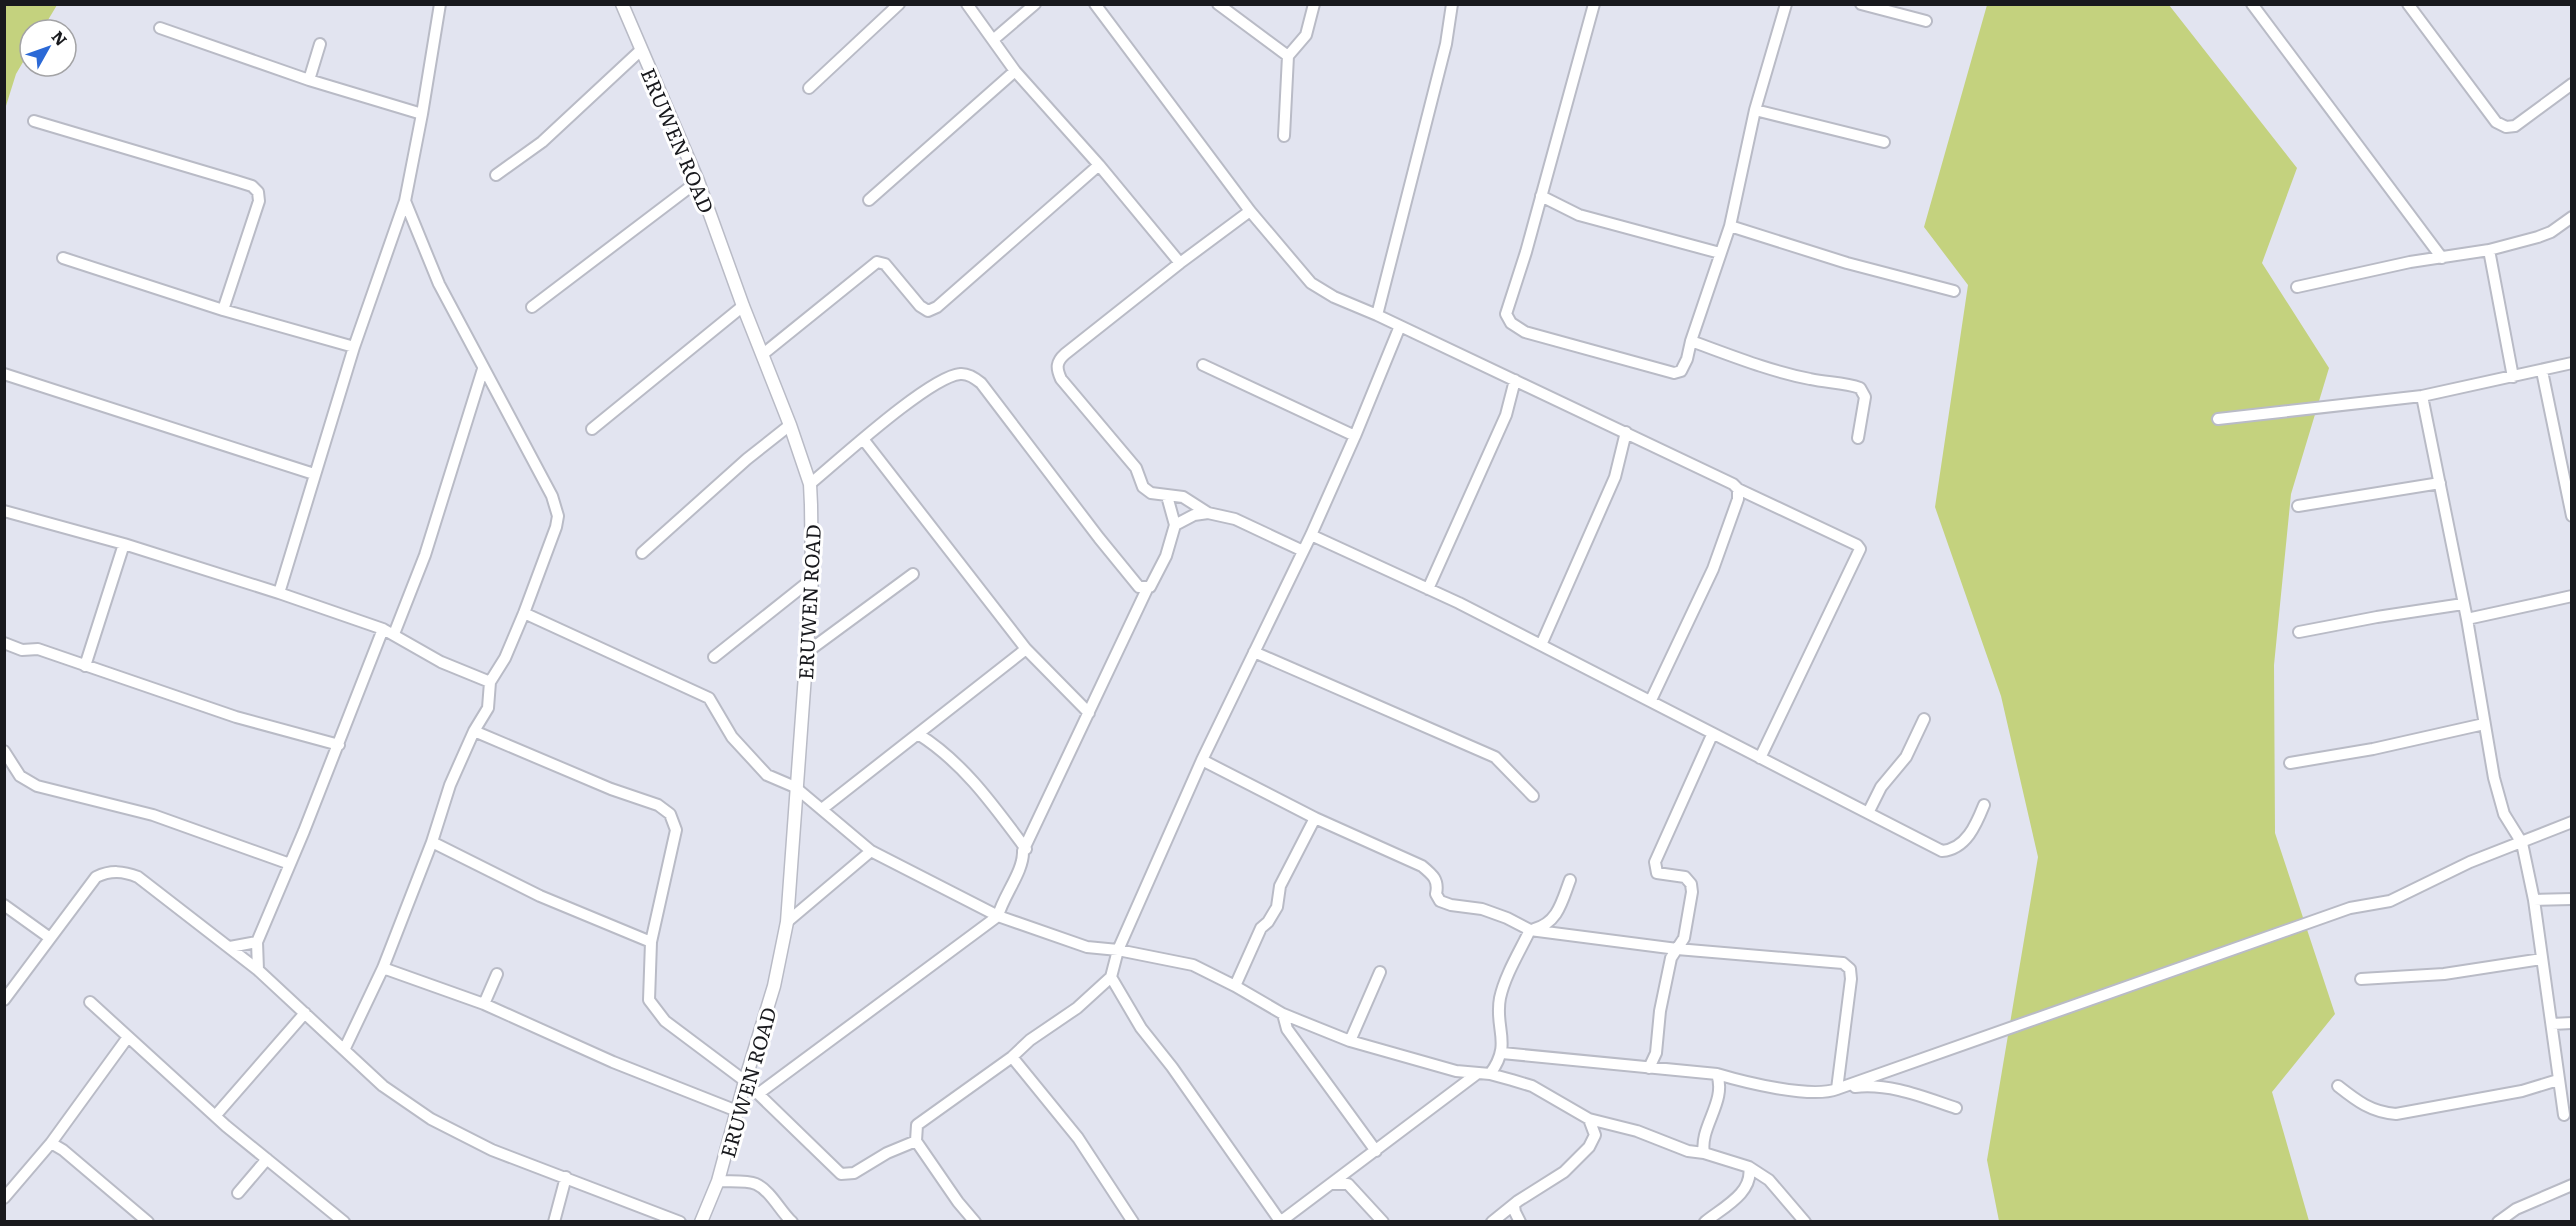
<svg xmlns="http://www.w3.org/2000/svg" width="2576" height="1226" font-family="Literata,serif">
<rect width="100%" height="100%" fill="#e2e4f0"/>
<!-- green -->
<path fill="#c4d27e" d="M5,4l52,1 -15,25h-12v20l-14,24 -11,35z
M1987,5h182l128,163 -35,95 67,105 -38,126 -17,171 1,168 60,181 -63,78 37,129h-310l-12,-61 51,-303 -37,-161 -66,-189 33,-222 -44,-58z"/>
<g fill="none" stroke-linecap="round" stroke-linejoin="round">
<defs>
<path id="minor" d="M967,4l48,67 84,94 81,98
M1095,4l155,207 61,72 23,14 43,18 356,169 5,5v10l-25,70 -62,131
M1218,4l70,52 -4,80
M1594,4l-68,248 -20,62 5,9 14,9 149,41 7,-2 6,-12 4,-18 39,-115 25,-116 31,-106
M1861,4l65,17
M2252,4l190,254
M2408,4l88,118 10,5 9,-1 57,-42
M160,28l149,52 113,34
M993,40l42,-36
M1288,56l18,-21 8,-31
M309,80l11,-36
M809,88l90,-84
M1755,110l129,32
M34,121l202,60 16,5 6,6 1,9 -36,109
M496,175l46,-33 99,-92
M1541,196l38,19 141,38
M869,200l146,-129
M1250,211l-70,52 -115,91c-9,8 -9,14 -4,25l75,89 7,19 8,6 32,4 25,16 27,6 66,31
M1730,226l117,37 107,28
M2489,250l24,127
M63,258l160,52 131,37
M2297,287l113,-25 79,-12 49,-13 13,-5 21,-15
M532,307l166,-126
M1377,315l69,-271 6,-40
M1691,341c39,14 78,30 119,38 17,4 34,3 50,9l5,9 -7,41
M763,354l114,-92 8,2 35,42 8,5 9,-4 162,-142
M1203,365l152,71
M2542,371l30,145
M4,374l310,100
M2422,396l45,223 27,159 10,36 18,29 12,57 30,215
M2218,419l204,-23 150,-33
M592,429l151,-123
M863,439l163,210 63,64
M810,484c28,-23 119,-107 150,-110 8,-1 15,4 21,9l118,155 40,49h11l16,-31 9,-31 -8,-29
M1738,489l119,56 3,4 -100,209
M2298,506l142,-23
M4,511l120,33 155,49 104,36 58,33 49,20
M1175,525l19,-10 14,-2
M1311,535l148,68 483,248c24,-2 34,-26 42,-46
M642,553l105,-94 43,-34
M1428,589l78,-174 9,-35
M279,593l75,-246 51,-146 17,-87 18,-110
M524,613l185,85 23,39 35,38 28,12 76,64 127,65 89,31 31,3 75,15 42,21 48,28 67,27 106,30 34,3 22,6 20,6 57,33 48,12 51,20 16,2 45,14 20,13 36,42
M2467,619l105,-23
M2299,632l78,-15 86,-13
M394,634l31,-79 58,-186
M4,643l18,7 16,-1 198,68 103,28
M1541,645l74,-168 11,-45
M807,652l106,-78
M1254,652l241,105 38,39
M714,657l98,-78
M85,666l39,-122
M474,731l137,58 47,16 12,9 6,16 -25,112 -2,58 16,21 80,60 96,93 13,-1 33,-20 29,-12
M918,734c45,28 76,72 108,115
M4,751l16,25 17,10 116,29 137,49
M1202,760l113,58 107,48c11,9 17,14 14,28l4,7 11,4 31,4 25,9 23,12 147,19 154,13 12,1 7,6 1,10 -14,110c-26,10 -93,-7 -120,-15 10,28 -18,53 -13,79
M2290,763l83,-14 111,-25
M822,809l204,-160
M1868,813l13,-26 25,-30 18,-38
M432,842l108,54 111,46
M2534,900l38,-1
M4,905l46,33
M787,922l84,-71
M1534,929c24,-6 28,-28 36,-49
M230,947l27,-5
M383,968l101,36 129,58 124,49
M258,970l-1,-28 47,-111 79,-202
M1111,977l30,51 31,39 108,154
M2361,979l83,-5 98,-15
M1235,986l26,-58 7,-6 9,-15 3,-21 35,-68
M4,1000l92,-123c15,-7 27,-6 42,0l120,93 125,116 48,33 61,31 188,72
M90,1002l136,124 118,96
M484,1004l13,-30
M1283,1014l4,15 89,122
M2552,1024l20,-1
M1350,1041l30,-69
M345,1048l38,-80 49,-126 18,-57 24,-54 14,-23 2,-26 15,-24 19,-45 32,-86 2,-11 -6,-20 -113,-212 -34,-83
M1502,1053l215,21
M1012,1057l66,81 55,84
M1649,1068l7,-15 4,-42 11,-53 13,-20 8,-46 -1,-8 -6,-7 -28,-4 -2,-11 57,-127
M1490,1074c23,-31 4,-45 10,-76 5,-23 20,-47 30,-68
M2338,1086c19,15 33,26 58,28l126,-23 36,-11
M1855,1087c35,-4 68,10 101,21
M1837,1089l513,-181 40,-7 80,-39 102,-40
M758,1094l240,-178c5,-20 26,-45 25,-65l124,-262
M216,1115l89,-102
M51,1143l12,7 85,72
M718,1181c11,1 28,-1 38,3 15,7 24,27 36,38
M1333,1184h15l35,38
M238,1193l29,-34
M4,1198l47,-55 77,-106
M1514,1206l1,6 5,10
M554,1222l12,-45
M975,1222l-17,-20 -42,-61 1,-16 95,-68 18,-17 47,-32 34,-31 7,-27 84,-190 109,-225 44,-99 45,-110
M1280,1222l198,-149
M1492,1222l26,-21 46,-29 25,-25 6,-12 -6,-16
M1705,1222c17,-14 49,-29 44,-55
M2498,1222l18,-13 56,-24"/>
<path id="tertiary" d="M622,4l76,177 45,125 47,119 20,59 1,21 1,74 -25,343 -13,64 -29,95 -27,100 -17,41"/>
</defs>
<!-- minor casing -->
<use href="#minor" stroke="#b9bbc6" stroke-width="14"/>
<!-- tertiary casing -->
<use href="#tertiary" stroke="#b9bbc6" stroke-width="15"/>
<!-- minor -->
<use href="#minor" stroke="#fff" stroke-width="10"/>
<!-- tertiary -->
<use href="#tertiary" stroke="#fff" stroke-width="12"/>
</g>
<g text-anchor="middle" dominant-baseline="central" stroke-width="6" stroke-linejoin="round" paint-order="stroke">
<!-- street labels -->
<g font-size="20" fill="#18191d" stroke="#fff">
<text transform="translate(679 140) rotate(67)">ERUWEN ROAD</text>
<text transform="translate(808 602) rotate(-87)">ERUWEN ROAD</text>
<text transform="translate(747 1082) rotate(-74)">ERUWEN ROAD</text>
</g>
</g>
<!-- border -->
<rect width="2576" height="1226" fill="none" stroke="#18191d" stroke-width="12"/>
<!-- north arrow -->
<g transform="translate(48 48) rotate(50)"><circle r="28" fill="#ffffff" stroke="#a3a3a5" stroke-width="1.5"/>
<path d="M0-4.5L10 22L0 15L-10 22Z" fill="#2b69d6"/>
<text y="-9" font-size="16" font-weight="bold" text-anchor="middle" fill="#18191d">N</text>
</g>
</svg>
